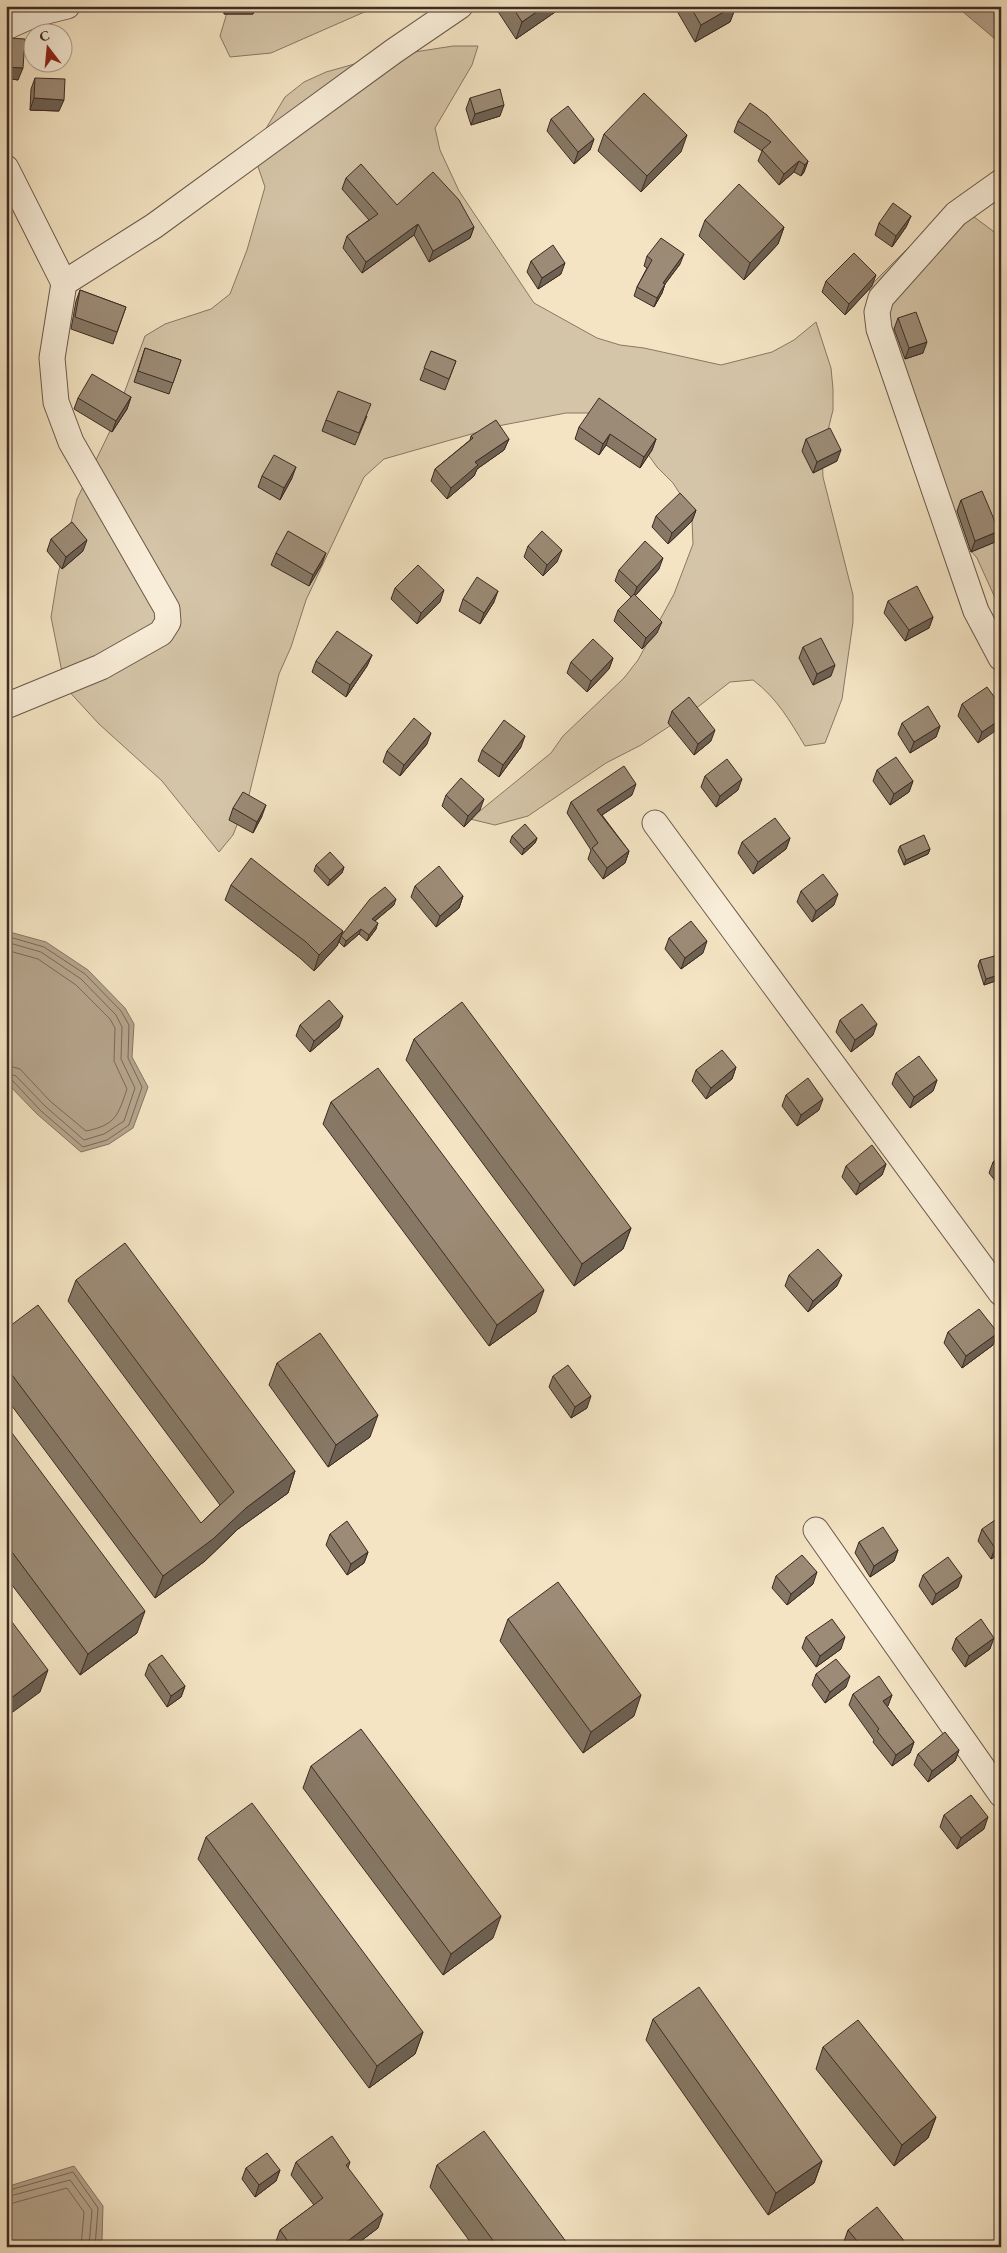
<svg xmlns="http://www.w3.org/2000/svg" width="1007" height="2253" font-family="'EB Garamond',serif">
<rect width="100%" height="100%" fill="#f4e4c3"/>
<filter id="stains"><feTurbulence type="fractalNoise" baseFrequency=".004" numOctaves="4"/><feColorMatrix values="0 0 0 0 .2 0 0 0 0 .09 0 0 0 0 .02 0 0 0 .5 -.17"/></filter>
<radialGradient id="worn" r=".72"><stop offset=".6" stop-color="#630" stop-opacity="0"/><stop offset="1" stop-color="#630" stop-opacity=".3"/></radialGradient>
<!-- green -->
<path fill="#d5c5a8" stroke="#897866" d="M229,6h149l-107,47 -41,4 -10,-21z
M453,46h25l-6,19 -37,63 5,22 19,41 75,112 63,35 23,7 24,3 77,17 51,-13 22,-12 22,-18 15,46 2,21v21l-11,44 1,23 30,118v27l-11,77 -17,44 -20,3c-15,-25 -28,-48 -52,-66l-23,2 -36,28 -53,35 -35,18 -78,53 -33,9 -25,-6 81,-66 12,-17 61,-58 14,-18 36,-66 19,-50 -1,-24 -8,-20 -11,-17 -16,-16 -32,-45 -19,-9h-40l-63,12 -119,34 -20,18 -58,123 -15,47 -12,27 -30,121 -16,40 -14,17 -57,-71 -63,-57 -34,-37 -14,-70 7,-43 19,-75 34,-70 34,-93 20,-12 46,-15 19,-15 17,-44 18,-63 -10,-29 7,-23 23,-38 19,-15 22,-10 50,-14z
M954,202l47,35v374l-24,-53 -30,-36 -30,-68 -48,-167z"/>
<!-- water -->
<path fill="#b6a58d" stroke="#867463" d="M957,6h44v38l-45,-38z
M6,931l40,11 42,28 37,38 9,16 -2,33 16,30 -15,41 -24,16 -28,8 -44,-38 -31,-32z
M74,2166l29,40 -1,34 -3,7h-93v-60z"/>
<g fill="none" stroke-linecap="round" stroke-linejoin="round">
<!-- shore -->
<path stroke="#7a6858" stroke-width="1" d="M6,936l38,11 41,27 36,37 8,14 -1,33 14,29 -13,38 -22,15 -24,7 -42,-36 -29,-31 -6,-1
M6,942l35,10 40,27 35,36 6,12 -1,32 14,29 -11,33 -20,13 -20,6 -39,-34 -29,-30 -10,-3
M6,950l32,9 38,26 34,34 5,9 -1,33 13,28c-9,26 -11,36 -41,42l-36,-30 -30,-32 -14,-4
M6,2191l67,-19 25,36 -3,39
M6,2197l64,-17 22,30 -3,37
M6,2205l61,-17 17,24 -3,35"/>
<defs>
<path id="minor" d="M6,27l29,-13 32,-8
M6,168l58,115 -12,75 4,44 15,40 96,167 1,13 -7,11 -60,34 -95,39
M1001,182l-45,32 -75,84 -4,14 2,17 97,282 25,47
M64,283l90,-57 240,-175 66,-45
M655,823l346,470
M816,1530l185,264"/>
</defs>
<!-- minor casing -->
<use href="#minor" stroke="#6b594b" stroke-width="27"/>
<!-- minor -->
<use href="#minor" stroke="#f8edd8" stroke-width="25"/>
</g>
<!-- wall -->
<path fill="#867865" stroke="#3d2b23" d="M224,6h32l-3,8h-29z
M498,6h64l-1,2 -45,31 -19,-29z
M674,6h62l-6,16 -35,20z
M10,38l8,42 -12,-2v-31z
M35,78l24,33 -29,-1 1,-21z
M470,98l30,18 -29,9 -5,-16z
M551,119l43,20 -4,11 -16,14 -27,-33z
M738,121l70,40 -4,11 -3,4 -7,-4 -15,13 -21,-24 4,-10 -28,-19z
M604,134l77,18 -40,40 -43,-41z
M346,178l51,27 77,22 -4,11 -41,24 -15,-27 -52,38 -19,-25 4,-12 22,-16 -27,-31z
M911,216l-5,11 -14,20 -17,-12 4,-12z
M705,220l79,7 -6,17 -34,36 -45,-44z
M647,256l33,8 -15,20 -3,9 -8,14 -20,-11 3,-9 10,-19 -3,-2z
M531,261l30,13 -23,15 -11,-17z
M826,281l46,5 -27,29 -23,-23z
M80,290l46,17 -13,37 -42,-15 5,-28z
M898,318l25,35 -18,6 -11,-30z
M145,348l36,12 -12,34 -35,-12z
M431,351l25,10 -11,29 -25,-10z
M131,397l-4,12 -15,23 -38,-23 4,-11z
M367,416l-12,29 -33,-14 4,-11z
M579,427l77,12 -4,11 -12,18 -34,-23 -7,10 -24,-16z
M471,436l38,3 -5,11 -27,19 -3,7 -27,23 -16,-18 4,-12 35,-29z
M806,439l31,22 -24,12 -11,-22z
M262,476l30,2 -12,22 -22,-13z
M961,500l34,42 -24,10 -14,-41z
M696,510l-4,11 -24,23 -16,-17 4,-11z
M51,539l32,12 -21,18 -15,-18z
M528,546l29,16 -14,14 -19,-19z
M276,553l46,11 -13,22 -38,-21z
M659,569l-24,27 22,37 -15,16 -28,-28 4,-11 13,-13 -16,-16 4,-11z
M395,588l45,14 -23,22 -26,-25z
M463,599l31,3 -14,22 -21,-13z
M888,601l45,16 -4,11 -24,13 -21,-28z
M803,647l28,29 -18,9 -14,-27z
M372,655l-5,11 -21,31 -34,-25 4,-11z
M613,658l-4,11 -22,23 -20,-19 4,-11z
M962,704l39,2 -23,37 -20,-27z
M672,711l39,30 -17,14 -26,-32z
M902,723l38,3 -4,11 -26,16 -12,-19z
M427,744l-27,32 -17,-14 4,-11z
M521,747l-22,30 -21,-16 4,-11z
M1000,769h1v19l-5,-7z
M877,770l36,11 -4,11 -19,13 -17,-24z
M705,776l33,14 -22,17 -15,-20z
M446,795l34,15 -16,17 -22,-21z
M632,795l-30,20 27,36 -4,12 -22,16 -15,-20 3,-9 -24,-37 4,-11z
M233,808l29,8 -9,17 -24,-13z
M512,836l25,2 -2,5 -13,12 -12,-13z
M790,838l-4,11 -33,25 -15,-21 4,-11z
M900,846l30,3 -2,5 -24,11 -6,-14z
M316,865l28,2 -2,6 -14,13 -14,-15z
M231,885l112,46 -6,15 -23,25 -14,-13 -75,-58z
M415,886l48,10 -4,12 -23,19 -25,-30z
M801,891l33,14 -22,17 -15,-20z
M394,905l-19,16 1,8 -9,12 -8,-7 -15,13 -5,-5 2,-6z
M669,938l34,15 -22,16 -16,-20z
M980,960l21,4v15l-17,6 -6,-19z
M840,1020l33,15 -22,17 -15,-20z
M300,1025l39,2 -29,25 -14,-16z
M414,1039l217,189 -8,21 -49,37 -168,-226z
M736,1067l-4,12 -26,20 -14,-18 4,-11z
M896,1073l41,7 -4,11 -23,17 -18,-24z
M786,1095l33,15 -22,16 -15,-20z
M331,1102l205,210 -47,34 -166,-222z
M1001,1156v32l-12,-15 4,-11z
M886,1164l-4,11 -26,20 -14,-18 4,-11z
M789,1275l48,11 -29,26 -23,-26z
M76,1280l219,191 -7,22 -50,36 -33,32 -50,37 -149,-200v-69l195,194 19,-18 -152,-204z
M948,1332l45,13 -31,23 -18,-25z
M277,1363l93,74 -42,30 -59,-82z
M553,1376l34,32 -16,10 -22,-31z
M6,1425l131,208 -57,42 -74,-98z
M982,1529l19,24 -10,6 -13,-18z
M330,1534l38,18 -4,11 -17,12 -21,-30z
M859,1542l39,8 -4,11 -24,16 -15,-24z
M923,1575l35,12 -26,18 -13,-19z
M776,1576l37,8 -26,21 -15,-17z
M508,1619l126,97 -51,37 -83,-112z
M806,1637l35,12 -25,18 -14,-19z
M956,1638l34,11 -25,18 -13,-18z
M149,1664l36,22 -4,11 -14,10 -22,-32z
M816,1674l30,13 -21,16 -13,-18z
M853,1694l39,1 -5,11 27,36 -4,11 -18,13 -19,-24 1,-2 -25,-35z
M959,1750l-4,11 -27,21 -14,-17 4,-11z
M311,1766l182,172 -50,37 -140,-187z
M944,1815l40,14 -27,20 -17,-22z
M206,1837l217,195 -8,22 -46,34 -171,-229z
M653,2019l169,142 -8,22 -46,32 -122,-175z
M823,2047l113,70 -8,21 -34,28 -78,-97z
M296,2162h54l-2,6 30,60 -25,19h-75l-3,-3 5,-14 34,-25 -23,-30z
M437,2165l133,82h-96l-44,-60z
M246,2168l34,2 -4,11 -21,16 -13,-18z
M848,2230l61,17h-67z"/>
<!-- shaded-wall -->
<path fill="#6d6153" stroke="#3d2b23" d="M227,6h29l-3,8h-29z
M545,6h17l-1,2 -45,31 6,-17z
M734,6h2l-6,16 -35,20 6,-17z
M7,67l16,1 -5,12 -12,-2v-8z
M34,98l30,2 -5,11 -29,-1z
M504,105l-4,11 -29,9 4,-11z
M687,135l-6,17 -40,40 6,-16z
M594,139l-4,11 -16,14 4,-12z
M799,161l-5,11 -15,13 5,-11z
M808,161l-4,11 -3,4 4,-11z
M911,216l-5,11 -14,20 4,-11z
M418,224l-4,11 -52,38 4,-11z
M474,227l-4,11 -41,24 4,-11z
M784,227l-6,17 -34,36 6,-17z
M684,254l-4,10 -15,20 -3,9 -8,14 9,-24z
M565,263l-4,11 -23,15 4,-11z
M876,275l-4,11 -27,29 4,-11z
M927,342l-4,11 -18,6 4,-11z
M131,397l-4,12 -15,23 4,-11z
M610,434l-4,11 -7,10 4,-11z
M509,439l-5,11 -27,19 -3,7 -27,23 4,-11 24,-26z
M656,439l-4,11 -12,18 4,-11z
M841,450l-4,11 -24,12 4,-11z
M296,467l-4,11 -12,22 4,-12z
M696,510l-4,11 -24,23 4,-11z
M999,531l-4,11 -24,10 4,-11z
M87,540l-4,11 -21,18 4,-12z
M562,550l-5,12 -14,14 4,-11z
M326,553l-4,11 -13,22 4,-11z
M663,558l-4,11 -26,29 4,-11z
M444,590l-4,12 -23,22 4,-11z
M498,591l-4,11 -14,22 4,-11z
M933,617l-4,11 -24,13 4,-11z
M662,622l-5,11 -15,16 4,-11z
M372,655l-5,11 -21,31 4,-12z
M613,658l-4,11 -22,23 4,-11z
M835,665l-4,11 -18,9 4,-11z
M1001,719v8l-23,16 4,-11z
M940,726l-4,11 -26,16 4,-11z
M715,730l-4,11 -17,14 4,-11z
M431,733l-4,11 -27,32 4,-11z
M525,736l-4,11 -22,30 4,-12z
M742,779l-4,11 -22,17 4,-11z
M913,781l-4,11 -19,13 4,-11z
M636,784l-4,11 -39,26 4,-11z
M484,799l-4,11 -16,17 4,-11z
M266,805l-4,11 -9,17 4,-11z
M537,838l-2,5 -13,12 2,-6z
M790,838l-4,11 -33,25 5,-12z
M930,849l-2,5 -24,11 2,-5z
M629,851l-4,12 -22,16 4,-11z
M344,867l-2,6 -14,13 2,-6z
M838,894l-4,11 -22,17 4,-11z
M463,896l-4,12 -23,19 4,-11z
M396,899l-2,6 -24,20 2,-6z
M378,923l-2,6 -9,12 2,-6z
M361,929l-2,5 -15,13 2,-6z
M343,931l-6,15 -23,25 5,-16z
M707,941l-4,12 -22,16 4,-11z
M1001,974v5l-17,6 2,-6z
M343,1016l-4,11 -29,25 4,-11z
M877,1024l-4,11 -22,17 4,-12z
M736,1067l-4,12 -26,20 5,-11z
M937,1080l-4,11 -23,17 4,-11z
M823,1099l-4,11 -22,16 4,-11z
M886,1164l-4,11 -26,20 4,-11z
M631,1228l-8,21 -49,37 8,-22z
M842,1275l-5,11 -29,26 5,-11z
M544,1290l-8,22 -47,34 8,-21z
M998,1333l-5,12 -31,23 4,-12z
M591,1396l-4,12 -16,10 4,-11z
M378,1415l-8,22 -42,30 8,-22z
M295,1471l-7,22 -50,36 -33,32 -50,37 8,-22 83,-68z
M1001,1544v9l-10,6 4,-11z
M898,1550l-4,11 -24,16 4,-11z
M368,1552l-4,11 -17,12 4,-11z
M817,1572l-4,12 -26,21 4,-11z
M962,1576l-4,11 -26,18 4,-11z
M145,1611l-8,22 -57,42 8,-21z
M845,1637l-4,12 -25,18 4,-11z
M994,1638l-4,11 -25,18 4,-11z
M48,1670l-8,22 -34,25v-15z
M850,1676l-4,11 -21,16 5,-11z
M185,1686l-4,11 -14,10 4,-11z
M641,1695l-7,21 -51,37 8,-21z
M892,1695l-4,11 -9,6 4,-11z
M914,1742l-4,11 -18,13 4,-11z
M959,1750l-4,11 -27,21 4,-11z
M988,1817l-4,12 -27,20 4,-11z
M501,1916l-8,22 -50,37 8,-21z
M423,2032l-8,22 -46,34 8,-22z
M936,2117l-8,21 -34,28 8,-21z
M822,2161l-8,22 -46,32 8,-22z
M280,2170l-4,11 -21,16 4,-12z
M383,2214l-5,14 -25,19h-13z"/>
<!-- building -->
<path fill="#9c8b76" stroke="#3d2b23" d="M512,6h33l-23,16z
M690,6h44l-33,19z
M10,38l15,1 -2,29 -16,-1z
M35,78l30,1 -1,21 -30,-2z
M500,89l4,16 -29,9 -5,-16z
M644,93l43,42 -40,41 -43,-42z
M750,103l17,12 41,46 -3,4 -6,-4 -15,13 -22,-24 9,-8 -33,-21z
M568,106l26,33 -16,13 -27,-33z
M361,164l36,41 36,-33 26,28 15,27 -41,24 -15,-27 -52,38 -19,-26 31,-22 -32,-36z
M739,184l45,43 -34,36 -45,-43z
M893,203l18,13 -15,20 -17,-13z
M661,238l23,16 -21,29 2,1 -8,14 -20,-11 15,-27 -5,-4z
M553,245l12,18 -23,15 -11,-17z
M854,253l22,22 -27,29 -23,-23z
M80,290l46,17 -9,25 -42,-15z
M916,312l11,30 -18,6 -11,-30z
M145,348l36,12 -8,23 -35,-12z
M431,351l25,10 -7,18 -25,-11z
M92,374l39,23 -15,24 -38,-23z
M338,391l33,13 -12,29 -33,-13z
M599,398l57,41 -12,18 -34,-23 -7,10 -24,-17z
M496,420l13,19 -34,23 3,3 -27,23 -16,-19 38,-31 -2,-2z
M830,428l11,22 -24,12 -11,-23z
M274,455l22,12 -12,21 -22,-12z
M982,491l17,40 -24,10 -14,-41z
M680,493l16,17 -24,23 -16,-17z
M72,522l15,18 -21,17 -15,-18z
M288,531l38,22 -13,22 -37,-22z
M542,531l20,19 -15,15 -19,-19z
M645,541l18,17 -26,29 -18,-17z
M418,565l26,25 -23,23 -26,-25z
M477,577l21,14 -14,22 -21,-14z
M917,586l16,31 -24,13 -21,-29z
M634,594l28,28 -16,16 -28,-28z
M337,631l35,24 -22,30 -34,-24z
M821,638l14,27 -18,9 -14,-27z
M593,639l20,19 -22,23 -20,-19z
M987,687l14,19v13l-19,13 -20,-28z
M689,697l26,33 -17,14 -26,-33z
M928,706l12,20 -26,16 -12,-19z
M414,718l17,15 -27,32 -17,-14z
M504,720l21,16 -22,29 -21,-15z
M896,757l17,24 -19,13 -17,-24z
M727,759l15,20 -22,17 -15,-20z
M624,766l12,18 -39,26 32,41 -22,17 -15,-20 6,-5 -27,-41z
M461,778l23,21 -16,17 -22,-21z
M243,792l23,13 -9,17 -24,-14z
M775,818l15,20 -32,24 -16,-20z
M525,824l12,14 -13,11 -12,-13z
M924,835l6,14 -24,11 -6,-14z
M330,852l14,15 -14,13 -14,-15z
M251,858l92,73 -24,24 -13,-13 -75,-57z
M439,866l24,30 -23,20 -25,-30z
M823,874l15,20 -22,17 -15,-20z
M385,887l11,12 -24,20 6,4 -9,12 -8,-6 -15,12 -5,-5 29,-37z
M691,921l16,20 -22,17 -16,-20z
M998,955l3,9v10l-15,5 -6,-19z
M329,1000l14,16 -29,25 -14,-16z
M462,1002l169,226 -49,36 -168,-225z
M862,1004l15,20 -22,16 -15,-20z
M722,1050l14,17 -25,21 -15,-18z
M919,1056l18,24 -23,17 -18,-24z
M378,1068l166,222 -47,35 -166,-223z
M808,1078l15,21 -22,16 -15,-20z
M872,1145l14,19 -26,20 -14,-18z
M1001,1156v16l-8,-10z
M125,1243l170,228 -49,37 -33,31 -50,37 -157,-209v-38l32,-24 163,218 33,-31 -158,-212z
M818,1249l24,26 -29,26 -24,-26z
M979,1309l19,24 -32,23 -18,-24z
M320,1333l58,82 -42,30 -59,-82z
M568,1365l23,31 -16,11 -22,-31z
M6,1425l139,186 -57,43 -82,-110z
M1001,1516v28l-6,4 -13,-19z
M347,1521l21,31 -17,12 -21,-30z
M883,1527l15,23 -24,16 -15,-24z
M802,1555l15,17 -26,22 -15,-18z
M948,1557l14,19 -26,18 -13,-19z
M558,1582l83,113 -50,37 -83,-113z
M6,1614l42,56 -42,32z
M832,1619l13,18 -25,19 -14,-19z
M981,1619l13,19 -25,18 -13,-18z
M162,1655l23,31 -14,10 -22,-32z
M836,1659l14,17 -20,16 -14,-18z
M879,1676l13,19 -9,6 31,41 -18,13 -19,-24 2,-2 -26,-35z
M361,1729l140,187 -50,38 -140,-188z
M945,1732l14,18 -27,21 -14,-17z
M971,1795l17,22 -27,21 -17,-23z
M252,1803l171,229 -46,34 -171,-229z
M699,1987l123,174 -46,32 -123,-174z
M858,2020l78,97 -34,28 -79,-98z
M484,2131l86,116h-72l-61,-82z
M332,2136l18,26 -4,3 37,49 -43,33h-48l-12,-17 43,-32 -27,-36z
M267,2153l13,17 -21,15 -13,-17z
M877,2207l32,40h-47l-14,-17z"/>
<!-- margin -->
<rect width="1007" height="2253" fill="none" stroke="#f4e4c3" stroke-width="25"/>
<rect x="8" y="8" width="992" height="2238" fill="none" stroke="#3d2b23" stroke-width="2.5"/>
<rect x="12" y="12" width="982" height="2228" fill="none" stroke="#3d2b23"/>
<!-- north arrow -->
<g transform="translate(48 48) rotate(344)"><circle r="24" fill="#f8edd8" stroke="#ad9f90"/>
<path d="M0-4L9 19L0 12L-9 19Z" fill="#8f2418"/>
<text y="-8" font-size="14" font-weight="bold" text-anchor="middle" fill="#3d2b23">С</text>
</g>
<rect width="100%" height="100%" filter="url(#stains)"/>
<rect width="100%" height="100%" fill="url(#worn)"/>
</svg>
